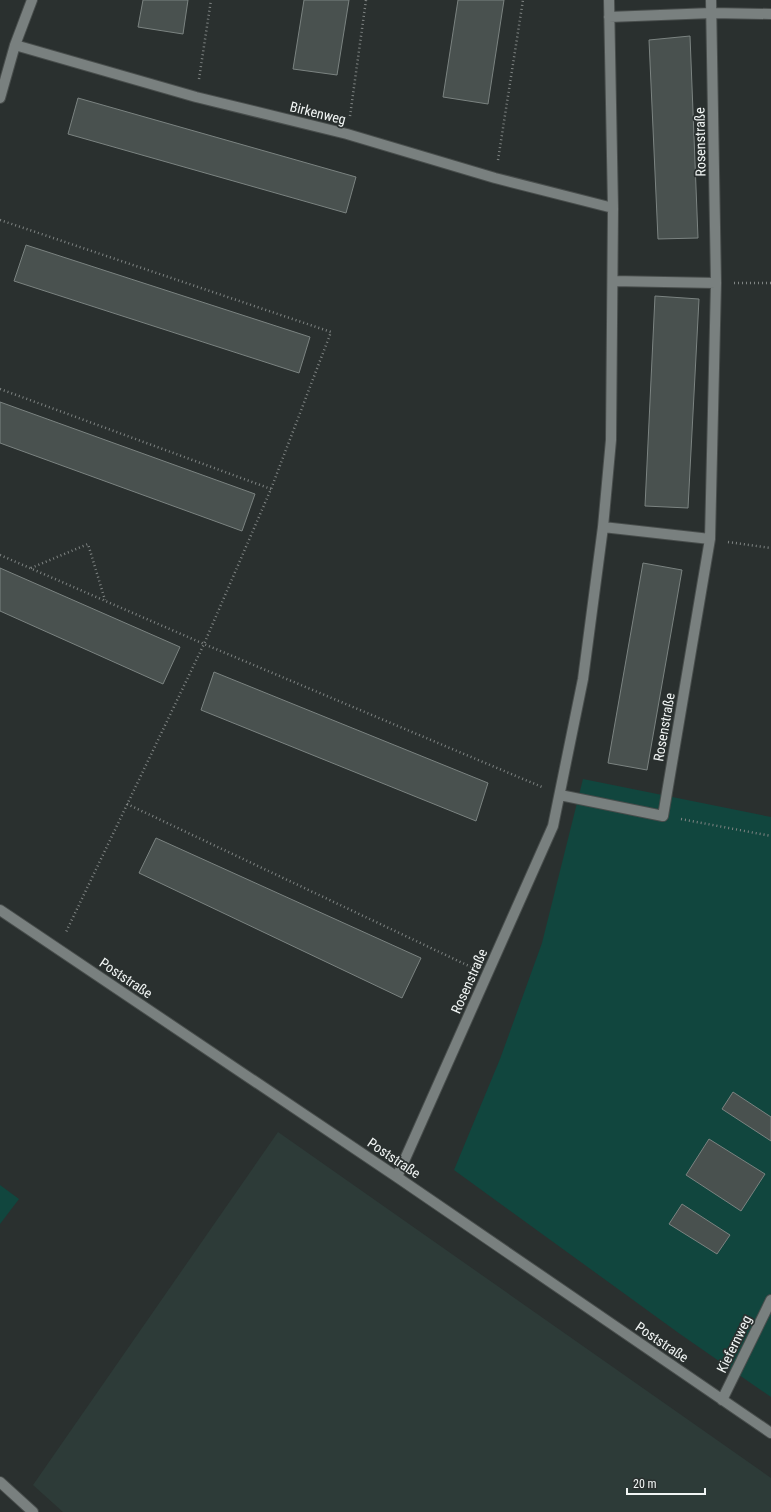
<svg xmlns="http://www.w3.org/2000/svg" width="771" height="1512" font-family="'Roboto Condensed',sans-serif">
<rect width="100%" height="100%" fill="#2a302f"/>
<!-- built -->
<path fill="#2d3b38" d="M278,1132l493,346v34h-708l-30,-27z"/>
<!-- green -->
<path fill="#11463e" d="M583,779l188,38v580l-91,-63 -226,-164 46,-111 42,-116z
M0,1185l19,14 -19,25z"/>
<!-- building -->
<path fill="#49514f" stroke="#7b8381" d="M143,0h45l-5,34 -45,-7z
M304,0h45l-12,75 -44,-6z
M458,0h46l-16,104 -45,-7z
M690,36l8,202 -40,1 -9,-199z
M78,98l278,79 -10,36 -278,-79z
M26,245l284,92 -11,36 -285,-92z
M655,296l44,3 -11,209 -43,-2z
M0,402l255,92 -13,37 -242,-88z
M643,563l39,7 -35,200 -39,-7z
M0,568l180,79 -17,37 -163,-73z
M214,672l274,111 -12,38 -275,-111z
M156,838l265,120 -19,40 -263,-125z
M733,1092l38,25v24l-49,-32z
M709,1139l56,35 -24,37 -55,-36z
M682,1204l48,31 -13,19 -48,-30z"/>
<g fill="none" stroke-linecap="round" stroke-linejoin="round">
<defs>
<path id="minor" d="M609,17l103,-4 59,1
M15,45l181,52 151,37 148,44 118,30
M0,98l15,-53 17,-45
M613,281l103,2
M603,527l107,12
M560,795l103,21 47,-277 6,-256 -5,-283
M0,910l397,267 374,256
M397,1177l156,-351 30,-147 20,-152 8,-87 2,-232 -4,-208
M722,1400l49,-100
M0,1482l33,30"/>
</defs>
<!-- minor casing -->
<use href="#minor" stroke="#484d4c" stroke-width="12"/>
<!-- path -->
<path stroke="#7f8483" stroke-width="2.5" stroke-dasharray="1 3" stroke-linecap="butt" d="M199,79l12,-79
M350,116l16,-116
M498,160l25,-160
M0,220l331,112 -60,157 -67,155 -138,288
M734,283h37
M0,389l271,100
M728,542l43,6
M0,555l204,89 338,143
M31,568l57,-24 17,56
M127,804l344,163
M681,819l90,17"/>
<!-- minor -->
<use href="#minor" stroke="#79807f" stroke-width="10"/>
</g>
<g text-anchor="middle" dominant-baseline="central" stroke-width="3.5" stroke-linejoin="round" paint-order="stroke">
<!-- street labels -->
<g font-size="14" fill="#f1f5f4" stroke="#2a302f">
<text transform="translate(318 113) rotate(14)">Birkenweg</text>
<text transform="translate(700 142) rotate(-91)">Rosenstraße</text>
<text transform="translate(664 727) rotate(-80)">Rosenstraße</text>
<text transform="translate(126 978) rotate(34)">Poststraße</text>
<text transform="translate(469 981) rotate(-66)">Rosenstraße</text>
<text transform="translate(394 1158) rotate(34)">Poststraße</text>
<text transform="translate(662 1342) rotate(34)">Poststraße</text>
<text transform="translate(734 1344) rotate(-64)">Kiefernweg</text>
</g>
</g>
<!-- scale -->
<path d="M627 1488v6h78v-6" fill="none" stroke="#f1f5f4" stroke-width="2"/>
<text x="633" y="1488" font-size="12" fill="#f1f5f4" stroke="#2a302f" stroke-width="3" paint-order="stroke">20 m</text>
</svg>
